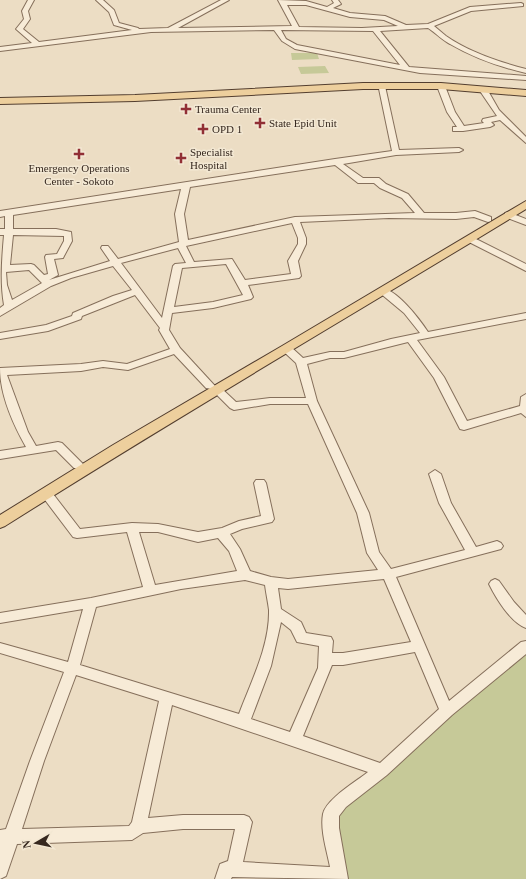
<svg xmlns="http://www.w3.org/2000/svg" width="526" height="879" font-family="Georgia,serif">
<rect width="100%" height="100%" fill="#ecddc4"/>
<!-- green -->
<path fill="#c6c998" d="M291,53h26l2,6 -27,1z
M325,66l4,7 -28,1 -3,-7z
M526,650v229h-182l-9,-62z"/>
<g fill="none" stroke-linecap="round" stroke-linejoin="round">
<defs>
<path id="minor" d="M28,0h6l-6,11 2,8 -7,10 16,13 93,-12 -18,-5 -5,-13 -13,-12h7l11,10 5,13 19,5 1,1 29,-1 53,-28h8l-51,28 114,-2 -14,-26 28,1 21,6 7,-4 -2,-3h6l3,4 -8,4 17,5 35,3 21,9 22,-1 42,-17 51,-4 2,1v2l-52,5 -37,15c4,3 8,7 12,10 23,16 53,26 80,33v4c-26,-6 -52,-15 -76,-29 -8,-4 -14,-11 -22,-16l-48,3 29,36 117,9v4l-106,-7 -125,-24 -13,-8 -8,-11 -123,2 -151,19v-4l32,-4 -16,-14 8,-10 -2,-8zM287,5h19l44,12 34,3 14,6 -36,2 -63,-1zM281,30l92,1 27,34 -103,-20 -11,-6z
M378,84l7,2 14,64 60,-2 4,2 -4,2 -63,3 -53,9 20,14h16l7,6 22,10 16,19h32l19,-2 16,6v4l-3,1 -14,-5 -18,2 -67,-1 -89,4 6,16v6l-8,17 3,15 -2,2 -51,7 5,12 -2,2 -38,9 -41,5 -3,17 11,18 35,38 5,1 16,15 34,-4h36l-10,-35 -13,-12 -1,-2 1,-2h8l12,11 27,-6h14l47,-13 29,-6 -16,-20 -24,-20v-4c14,-4 41,32 48,43l98,-19v6l-109,21 27,37 23,44 53,-15 1,-9 5,-3v23l-5,-4 -57,17 -4,-1 -26,-51 -26,-36 -64,16h-14l-23,6 10,37 52,112 10,39 12,17 74,-19 -26,-47 -10,-29 6,-4 6,4 10,29 25,44 21,-6 4,2 2,3 -2,3 -105,28 53,124 72,-59 5,-1v13l-74,61 -65,60 -41,32 -7,9v12l9,51 -116,-2 -1,2h-16l5,-15 8,-3 7,-32h-52l-40,4 -11,7 -115,4 -11,32 -6,3v-49l6,-1 24,-68 34,-89 -64,-19v-10l68,19 15,-53 -83,14v-10l91,-15 52,-11 -16,-55 -50,6 -4,-1 -31,-41 -2,-3 2,-3h8l30,39 52,-6 26,1 40,8 24,-4 17,-7 22,-5 -7,-33 2,-3h8l2,3 8,36 -2,3 -30,7 -12,5 10,15 10,22 21,6 17,2 90,-9 -11,-17 -10,-40 -49,-109h-38l-36,6 -4,-2 -19,-19 -5,-1 -32,-34 -46,16 -25,-3 -22,4 -74,4 21,57 8,14 22,-4 4,1 22,22 -2,3h-8l-18,-18 -56,9v-8l26,-4c-13,-23 -26,-52 -26,-79l81,-4 22,-3 24,3 43,-15 -11,-19 1,-2 -25,-33 -53,21 -1,3 -33,12 -48,8v-6l46,-8 26,-9 1,-3 40,-17 19,-6 -19,-24 -42,12 -20,8 -51,30v-8l4,-3c-4,-23 -2,-47 0,-70h-4v-6h5v-13l-5,1v-6l335,-52 57,-8zM335,165l23,18h16l6,5 22,10 13,15 -120,4 -107,23 -4,-26 6,-27zM181,189l-6,25 4,28 -61,17 -10,-13h-6l-1,2 9,13 -61,19 9,-5 -4,-16 9,-1 1,-2 8,-15 -1,-9 -15,-3h-43v-14zM292,223l6,15v6l-10,17 3,13 -46,6 -13,-21 -38,3 -8,-16zM13,235l51,1v5l-7,13 -11,1 -1,2 3,17 -4,1 -10,-10 -3,-1 -21,1zM178,248l8,15 -11,1 -2,2 -11,52 -41,-55zM226,264l17,31 -30,7 -39,5 8,-39zM29,270l13,13 -30,17 -5,-15 -1,-13zM139,532h19l40,10 20,-4 11,13 8,20 -82,14zM384,579l27,63 -68,11h-11l1,-12 -2,-4 -25,-4 -5,-11 -20,-13 -3,-21 10,1zM245,580l20,5c1,8 3,17 4,25 1,35 -18,72 -30,104l-159,-49 16,-58 85,-18zM281,622l10,8 6,12 22,4 -1,22 -28,64 -39,-13 20,-53zM415,652l24,57 -59,54 -77,-27 29,-71h11zM76,675l83,26 -27,121 -3,4 -107,3 22,-68zM172,705l196,67c-11,9 -42,27 -45,42 -3,16 4,37 7,53l-87,-5 9,-40 -3,-5 -5,-2h-61l-35,3z
M438,84l7,2 10,26 9,14 20,-3 -2,-2 1,-2 14,-3 -17,-25 7,-2 12,21 27,27v6l-26,-23 -9,2 3,3 -4,2 -27,4h-10v-4h4l-10,-15 -10,-26z
M508,212l18,7v6l-21,-8v-4z
M470,236l56,28v7l-59,-30v-4z
M495,579l4,2 15,21 12,13v13c-15,-5 -30,-30 -37,-44l2,-3z"/>
<path id="major" d="M363,83h78l85,7v6l-85,-7h-78l-228,12 -135,3v-6l135,-3z
M526,201v8c-174,106 -349,208 -521,317l-5,2v-13l113,-70 169,-99z"/>
</defs>
<!-- minor casing -->
<use href="#minor" stroke="#856f5b" stroke-width="2"/>
<!-- major casing -->
<use href="#major" stroke="#533e2f" stroke-width="2"/>
<!-- minor -->
<use href="#minor" fill="#f7ebd7" fill-rule="evenodd"/>
<!-- major -->
<use href="#major" fill="#edcf9d" fill-rule="evenodd"/>
</g>
<!-- markers -->
<g fill="#912f35" stroke="#f3e8d3" stroke-width="1.5">
<path d="M184 103h4v4h4v4h-4v4h-4v-4h-4v-4h4z"/>
<path d="M258 117h4v4h4v4h-4v4h-4v-4h-4v-4h4z"/>
<path d="M201 123h4v4h4v4h-4v4h-4v-4h-4v-4h4z"/>
<path d="M77 148h4v4h4v4h-4v4h-4v-4h-4v-4h4z"/>
<path d="M179 152h4v4h4v4h-4v4h-4v-4h-4v-4h4z"/>
</g>
<g text-anchor="middle" dominant-baseline="central" stroke-width="3" stroke-linejoin="round" paint-order="stroke">
<!-- far-poi labels -->
<g font-size="11" fill="#36281f" stroke="#f3e8d3" text-anchor="start">
<text x="195" y="109">Trauma Center</text>
<text x="269" y="123">State Epid Unit</text>
<text x="212" y="129">OPD 1</text>
<text x="190" y="152">Specialist<tspan x="190" dy="13">Hospital</tspan></text>
<text x="79" y="168" text-anchor="middle">Emergency Operations<tspan x="79" dy="13">Center - Sokoto</tspan></text>
</g>
</g>
<!-- north arrow -->
<g transform="translate(36 843) rotate(261)" stroke="#f3e8d3" stroke-width="3" paint-order="stroke">
<path d="M0-3L7 15L0 10L-7 15Z" fill="#36281f"/>
<text y="-6" font-size="11" font-weight="bold" text-anchor="middle" fill="#36281f">N</text>
</g>
</svg>
